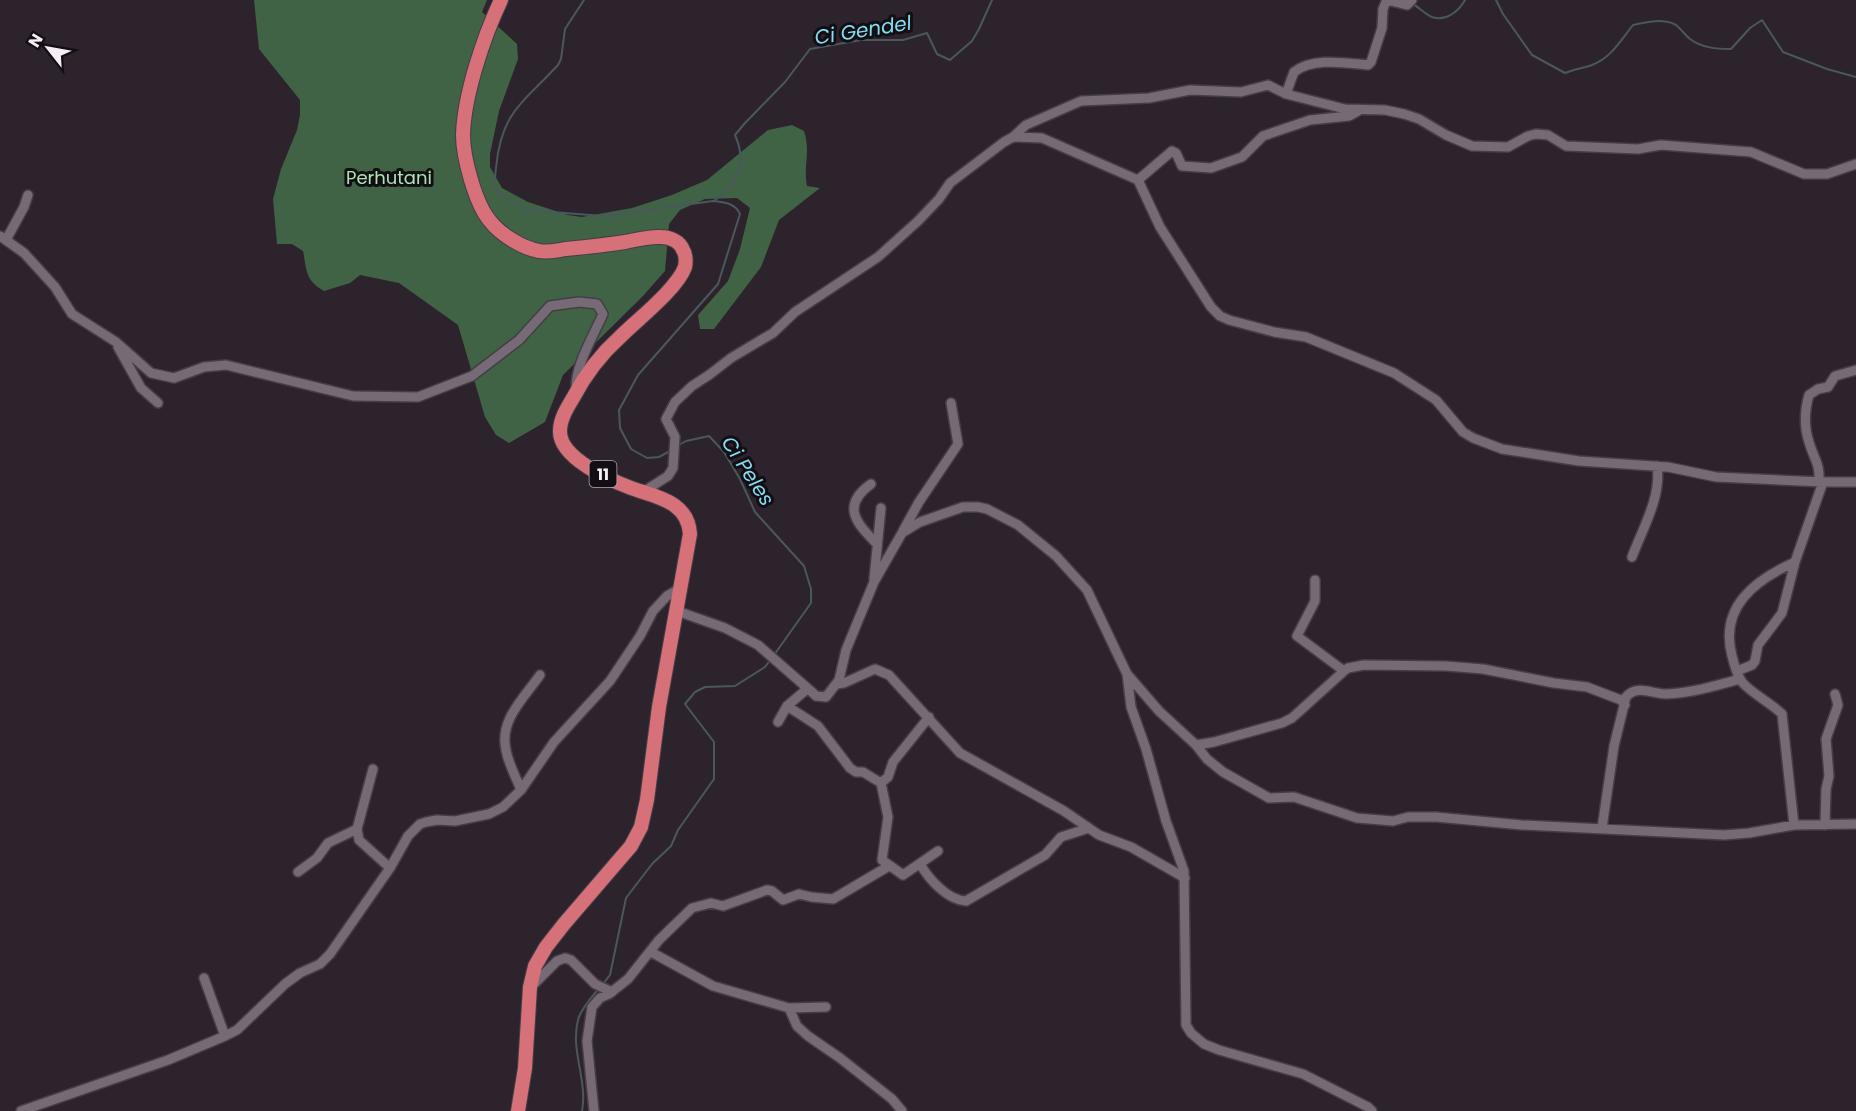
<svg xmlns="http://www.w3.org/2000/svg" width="1856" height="1111" font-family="Poppins,sans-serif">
<rect width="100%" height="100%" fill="#2d232d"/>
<!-- forest -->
<path fill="#406245" d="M254,0h233l-5,12 35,32 1,15 -19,52 -9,43v13l12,21 26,14 40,13 14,2 50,-9 40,-13 35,-15 61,-50 24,-5 12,6c7,21 -1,34 3,55l13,2 -41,32 -18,47 -47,62h-14l-2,-14 30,-34 12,-32 10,-41 -13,-10 -32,1 -25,11 -11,14 -4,47 -22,25 -80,79 -18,47 -36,21 -13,-8 -11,-18 -27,-92 -59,-42 -39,-8 -10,8 -26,8c-19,-11 -17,-20 -21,-40l-11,-7h-15l-4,-45 8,-30 16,-39 3,-15v-15l-41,-51z"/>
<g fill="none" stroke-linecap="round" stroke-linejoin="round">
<!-- stream -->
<path stroke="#4a585d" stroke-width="2" d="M584,0l-19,29 -4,30 -3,6c-35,38 -57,47 -62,103 -1,9 -3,19 4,27l26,15 77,6 110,-15c11,1 22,2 27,13l-22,70 -80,91 -19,35 1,18 11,21 16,9 12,-1 11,-6
M1496,0l7,14 29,41 33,18c9,-4 19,-5 27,-8 19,-7 29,-25 41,-40 13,-3 30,-7 43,0 5,4 9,10 14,14 12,9 27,10 41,10l19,-21 12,-8 21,32 44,17 29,8
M1411,3c8,4 14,11 21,14 14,5 27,-6 33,-17
M715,200c25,-17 32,-38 20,-65l10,-12 40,-41 25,-33 51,-9h42l24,-7 10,21 13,6 22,-19 7,-12 13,-29
M677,446l9,-5 23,-5 15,16 16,27 15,33 49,54 7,23v14l-37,52
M603,984l7,-9 16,-77 26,-34 19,-18 7,-16 36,-51v-37l-29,-38 10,-12 10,-5 30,-1 30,-19 6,-8
M582,1111c6,-30 -12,-61 -4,-91 2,-10 14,-23 21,-32"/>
<defs>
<path id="minor" d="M1286,94l8,-22c19,-15 51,-9 74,-7l3,-3 11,-34 1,-19 3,-7 5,-1 16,4 5,-5
M1013,137l13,-12 55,-24 68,-3 41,-8 51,2 27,-7 18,9 59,15 40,1 19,4 15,5 27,16 26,11 36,1 20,-11 8,-2 12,1 18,11 72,3 23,-4 90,7 53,22h23l29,-10
M1138,180l34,-29 4,2 6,13 29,2 31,-11 21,-21 47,-16 39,-4 9,-5
M0,236l24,17 31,34 17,27 44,28 35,31 23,5 30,-11 22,-2 127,31 65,1 54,-21 47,-36 31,-34 29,-4 18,2 6,10c-10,23 -28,51 -27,76
M6,240l18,-33 4,-12
M118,347l23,41 17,15
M1819,482c1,-20 -5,-22 -10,-40 -5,-15 -4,-33 0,-47l9,-6 10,-2 7,-11 21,-6
M871,484c-31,22 -14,40 6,60
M643,492l25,-16 5,-8 2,-31 -9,-18 9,-17 17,-16 17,-11 22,-17 42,-25 22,-21 83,-55 40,-36 21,-22 11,-16 54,-41 9,-5 29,1 96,42 22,47 51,80 9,9 9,4 45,12 32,5 88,36 42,27 27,32 10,6 29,11 77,12 89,6 48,10 107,5h33
M903,531l16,-29 39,-58 -7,-41
M1632,557c10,-27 30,-61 25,-91
M874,579l7,-71
M1315,580v21l-18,35 47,35
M677,611l48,17 33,17 55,48 3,3 10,1 13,-17 7,-30 28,-68 28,-49 18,-11 43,-15h15l9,2 31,16 38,31 31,34 40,84 4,33 15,42 20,72 18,50 2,154 5,8 13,11 15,6 84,24 65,33 4,4
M1737,671l15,-6 3,-4 3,-16 24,-32 13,-51
M1127,674l32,37 37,34 11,14 16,13 46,26 25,-1 63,21 36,3 15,-4h28l86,8 202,10 25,-2 45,-8 62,-1
M837,684l7,-1 31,-14 14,6 71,78 104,58 35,24 32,12 54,31
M787,706l31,20 32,42 6,4h7l18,11
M929,717l-36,45 -5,15 -7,6 7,34 -6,43 21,15 35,-24
M778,722l9,-16 20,-17
M1196,745l18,-3 68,-19 10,-5 52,-47 4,-3 16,-3 82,1 37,3 71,14 33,4 34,13 4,5
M373,769l-16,60 2,11 31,28
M521,790c-5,-13 -13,-27 -15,-40 -7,-30 18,-52 34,-75
M1794,825l-12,-111c-11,-11 -31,-21 -40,-32 -5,-7 -8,-18 -10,-26 -13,-49 23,-76 63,-94l28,-80
M1825,825l1,-36 3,-13 -3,-37 12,-34 -3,-11
M1602,828l12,-82 12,-49c10,-13 26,-3 40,-3 25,-1 49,-8 74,-15
M920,864c9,15 27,36 46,37l79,-46 16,-18 28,-9
M298,872l19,-14 11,-15 29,-14
M651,952l62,34 76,22 37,-1
M204,978l21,58
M532,986l25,-25 8,-3 6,2 24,24 17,8
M789,1008l8,18 11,10 32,22 52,41 10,12
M21,1111l147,-51 57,-24 12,-6 48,-46 15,-11 20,-9 10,-10 60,-86 18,-32 12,-12 6,-2 11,-2 18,1 34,-7 14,-7 18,-17 33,-48 56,-61 30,-45 13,-25 14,-15 14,-8
M594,1111l-7,-70 5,-34 8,-9 9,-4 19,-15 31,-39 33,-32 19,-5 12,3 44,-16 5,1 11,9 16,-6 12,3 22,2 56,-33"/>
<path id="highway" d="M501,0c-17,36 -37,95 -38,135 0,22 12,68 27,86 10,13 32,27 49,30 9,2 19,-1 27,-2 20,-2 39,-4 59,-7 11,-2 24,-6 36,-5 8,0 19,4 22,13 3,4 3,12 2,17 -8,22 -48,53 -65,70 -19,17 -35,38 -47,61 -6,10 -13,21 -13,33 -1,27 50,49 71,57 25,9 57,13 59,46l-31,173 -12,93 -6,27 -10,19 -67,78 -18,23 -11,19 -5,21 -5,81 -7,43"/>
</defs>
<!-- minor casing -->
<use href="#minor" stroke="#463e46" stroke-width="12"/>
<!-- highway casing -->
<use href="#highway" stroke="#463e46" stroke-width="16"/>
<!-- minor -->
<use href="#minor" stroke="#756a76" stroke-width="9"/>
<!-- highway -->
<use href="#highway" stroke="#d67079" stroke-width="14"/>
</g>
<g text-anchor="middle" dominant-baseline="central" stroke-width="6" stroke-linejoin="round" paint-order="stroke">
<!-- shield labels -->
<rect fill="#120e13" stroke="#b1abb2" stroke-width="1.5" x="589.5" y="461" width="27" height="26" rx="4.5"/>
<g font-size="16" font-weight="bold" fill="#f5eef6">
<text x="603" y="474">11</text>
</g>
<!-- park labels -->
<g font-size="18" fill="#aae5b2" stroke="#120e13">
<text x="389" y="177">Perhutani</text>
</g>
<!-- water labels -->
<g font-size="20" font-style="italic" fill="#82def0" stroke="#120e13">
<text transform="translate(863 30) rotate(-9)">Ci Gendel</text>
<text transform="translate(748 471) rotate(57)">Ci Peles</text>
</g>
</g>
<!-- north arrow -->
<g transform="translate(48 48) rotate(301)" stroke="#120e13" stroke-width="4.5" paint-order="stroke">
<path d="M0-4.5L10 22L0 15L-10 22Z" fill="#f5eef6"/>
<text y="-9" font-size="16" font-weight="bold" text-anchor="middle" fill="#f5eef6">N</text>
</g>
</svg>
